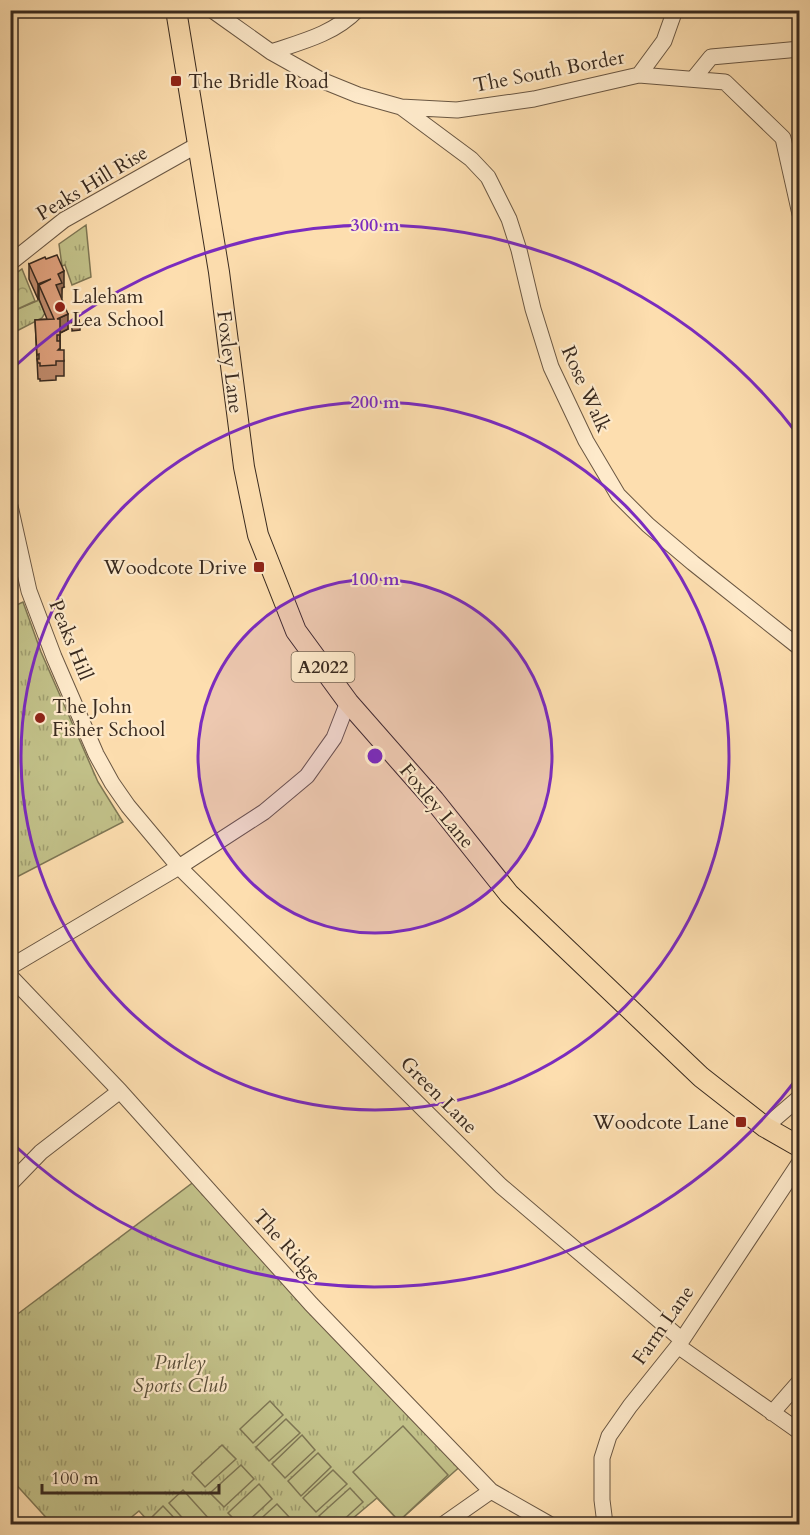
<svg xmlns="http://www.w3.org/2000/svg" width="810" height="1535" font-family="Cardo,serif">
<defs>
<pattern id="grass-tufts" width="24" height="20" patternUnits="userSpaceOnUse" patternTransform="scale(1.5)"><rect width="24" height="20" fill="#c2c189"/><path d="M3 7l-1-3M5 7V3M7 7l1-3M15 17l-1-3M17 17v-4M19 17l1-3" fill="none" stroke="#9f9d6f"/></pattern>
<pattern id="forest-crowns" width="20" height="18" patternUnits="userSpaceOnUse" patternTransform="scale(1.5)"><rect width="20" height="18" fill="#c2c189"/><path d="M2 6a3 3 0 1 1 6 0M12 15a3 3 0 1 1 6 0" fill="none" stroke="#9f9d6f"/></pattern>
</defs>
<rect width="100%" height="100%" fill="#fddeaf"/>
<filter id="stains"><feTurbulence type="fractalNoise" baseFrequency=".00333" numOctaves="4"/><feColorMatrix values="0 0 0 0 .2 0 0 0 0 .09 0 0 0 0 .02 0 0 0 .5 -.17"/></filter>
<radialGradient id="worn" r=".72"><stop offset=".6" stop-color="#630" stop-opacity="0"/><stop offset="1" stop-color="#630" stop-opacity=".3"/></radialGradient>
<!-- grass -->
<path fill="url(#grass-tufts)" stroke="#7e7654" stroke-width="1.5" d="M86,225l5,52 -19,8 -7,-20 -3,1 -3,-22z
M39,300l6,13 -3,5 -31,16v-22z
M23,602l18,50 57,130 25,40 -112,58 -1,-272z
M199,1178l265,285 -65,58 -22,-23 -31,26h-116l-3,-3 -4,3h-72l-12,-13 -16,13h-71l-41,-45v-91l5,-6 -5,-5v-58z"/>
<!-- forest -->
<path fill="url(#forest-crowns)" stroke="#7e7654" stroke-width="1.5" d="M22,269l13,32 -24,11v-35z"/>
<!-- pitch -->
<path fill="#c2c189" stroke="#7e7654" stroke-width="1.5" d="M270,1401l13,14 -30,28 -13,-14z
M286,1419l14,14 -31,28 -13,-14z
M403,1426l45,49 -49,46 -46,-49z
M302,1435l13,15 -30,28 -13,-14z
M222,1445l14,14 -31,28 -13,-14z
M318,1453l13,14 -30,29 -13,-15z
M241,1465l13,14 -30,28 -14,-14z
M333,1470l14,14 -31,28 -13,-14z
M259,1484l13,15 -27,25h-6l-11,-11z
M350,1488l13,14 -24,22h-12l-8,-8z
M183,1490l28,31 -5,3h-18l-19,-21z
M277,1504l13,14 -6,6h-29z
M163,1506l17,18h-27l-4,-4z"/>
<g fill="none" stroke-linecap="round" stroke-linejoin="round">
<defs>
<path id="minor" d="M212,10l59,42 50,28 37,15 43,12 56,3 77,-11 105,-24 86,7 58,56 17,76
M271,52c30,-10 63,-18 86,-42
M639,75l25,-34 11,-31
M694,78l17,-21 89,-8
M401,107l70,52 17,18 21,42 10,31 14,59 18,58 35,74 32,54 30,30 45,38 107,85
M10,263l54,-43 135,-76
M10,506l19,85 25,66 42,97 16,29 16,23 51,61 322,319 180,153
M10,967l169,-100 85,-55 43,-36 27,-38 14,-36
M10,976l110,115 191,213 180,187 58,33
M765,1127l35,-30
M10,1184l31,-32 79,-61
M678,1346l122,86
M772,1413l28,-32
M444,1524l47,-33
M605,1524l-3,-24v-42l7,-22 21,-30 48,-60 122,-184"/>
<path id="major" d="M176,10l43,262 25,195 14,68 38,96 52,71 86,98 75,94 192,183 64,50 35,20"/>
</defs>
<!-- minor casing -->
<use href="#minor" stroke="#6a5743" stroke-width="17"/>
<!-- major casing -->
<use href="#major" stroke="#392a1f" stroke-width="22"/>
<!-- minor -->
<use href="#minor" stroke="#feeacb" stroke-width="15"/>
<!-- major -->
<use href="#major" stroke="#fddeaf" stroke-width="20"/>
</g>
<!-- wall -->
<path fill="#bf8a6b" stroke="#392a1f" stroke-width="1.5" d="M29,264l35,23 -2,1 -1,10 7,31 -8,4v17l4,11v15h-8v4l-16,1v-2h-2l-3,-59 12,-1 -8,-20h-1l-9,-20z"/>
<!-- shaded-wall -->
<path fill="#9b7057" stroke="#392a1f" stroke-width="1.5" d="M64,271v16l-2,1v10l-6,3v-16l2,-11z
M51,279l-12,6v14h-1v-15z
M68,314v15l-8,4v28l-2,-11 2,-2v-15l-3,-14z
M80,325v5l-8,1v-5z"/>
<!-- building -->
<path fill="#dea07c" stroke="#392a1f" stroke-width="1.5" d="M57,255l7,16 -6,3 4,9 -6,2 12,29 -11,5h3v16h-3v6h3v7l-2,2h6v11h-8v4l-16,1v-3h-2l-1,-4h2v-5l-2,1 -2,-35 19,-1 -15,-34 12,-6 -13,5 -9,-20 16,-7 1,2z
M79,320l1,5 -8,1 -1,-4z"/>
<!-- distance rings -->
<circle cx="375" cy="756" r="177" fill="#7b2cbf" fill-opacity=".12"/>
<g fill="none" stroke="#7b2cbf" stroke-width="3">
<circle cx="375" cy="756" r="177"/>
<circle cx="375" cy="756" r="354"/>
<path d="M799 1076A531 531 0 0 1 13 1144M13 368A531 531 0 0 1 799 436"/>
</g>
<!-- markers -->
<g fill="#8f2418" stroke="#feeacb" stroke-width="2">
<rect x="170" y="75" width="12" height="12" rx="3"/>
<circle cx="60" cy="307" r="6"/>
<rect x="253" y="561" width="12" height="12" rx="3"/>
<circle cx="40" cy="718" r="6"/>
<rect x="735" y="1116" width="12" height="12" rx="3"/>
</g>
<g text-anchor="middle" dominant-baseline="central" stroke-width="4.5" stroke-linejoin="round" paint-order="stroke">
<!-- shield labels -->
<rect fill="#feeacb" stroke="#746453" stroke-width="1.5" x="291.5" y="652" width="63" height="30" rx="4.5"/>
<g font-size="18" font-weight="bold" fill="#392a1f">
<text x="323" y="667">A2022</text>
</g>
<!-- street labels -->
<g font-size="20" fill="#392a1f" stroke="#feeacb">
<text transform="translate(549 71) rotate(-11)">The South Border</text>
<text transform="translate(92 183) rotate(-31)">Peaks Hill Rise</text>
<text transform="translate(230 362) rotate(83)">Foxley Lane</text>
<text transform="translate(586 389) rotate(66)">Rose Walk</text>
<text transform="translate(71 640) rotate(68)">Peaks Hill</text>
<text transform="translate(437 806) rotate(50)">Foxley Lane</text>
<text transform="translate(439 1095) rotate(45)">Green Lane</text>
<text transform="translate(287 1246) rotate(48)">The Ridge</text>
<text transform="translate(663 1325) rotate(-55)">Farm Lane</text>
</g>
<!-- poi labels -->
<g font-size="20" fill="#392a1f" stroke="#feeacb" text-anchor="start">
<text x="188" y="81">The Bridle Road</text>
<text x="72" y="296">Laleham<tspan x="72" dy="23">Lea School</tspan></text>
<text x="247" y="567" text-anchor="end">Woodcote Drive</text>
<text x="52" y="706">The John<tspan x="52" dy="23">Fisher School</tspan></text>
<text x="729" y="1122" text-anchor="end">Woodcote Lane</text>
</g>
<!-- park labels -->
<g font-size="20" font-style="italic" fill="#5b503a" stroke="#feeacb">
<text x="180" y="1362">Purley<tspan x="180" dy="23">Sports Club</tspan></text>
</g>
</g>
<circle cx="375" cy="756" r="9" fill="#7b2cbf" stroke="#feeacb" stroke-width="3"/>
<g font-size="18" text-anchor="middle" font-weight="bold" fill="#7b2cbf" stroke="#feeacb" stroke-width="4.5" stroke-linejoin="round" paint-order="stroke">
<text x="375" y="231">300 m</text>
<text x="375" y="408">200 m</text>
<text x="375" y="585">100 m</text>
</g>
<!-- margin -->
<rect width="810" height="1535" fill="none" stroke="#fddeaf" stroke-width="36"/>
<rect x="12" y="12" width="786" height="1511" fill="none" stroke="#392a1f" stroke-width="3"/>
<rect x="18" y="18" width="774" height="1499" fill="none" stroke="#392a1f" stroke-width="1.5"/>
<!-- scale -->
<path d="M42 1484v9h177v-9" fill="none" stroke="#392a1f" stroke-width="3"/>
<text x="51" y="1484" font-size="18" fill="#392a1f" stroke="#feeacb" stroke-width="4.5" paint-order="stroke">100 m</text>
<rect width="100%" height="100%" filter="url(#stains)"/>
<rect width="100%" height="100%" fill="url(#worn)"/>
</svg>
